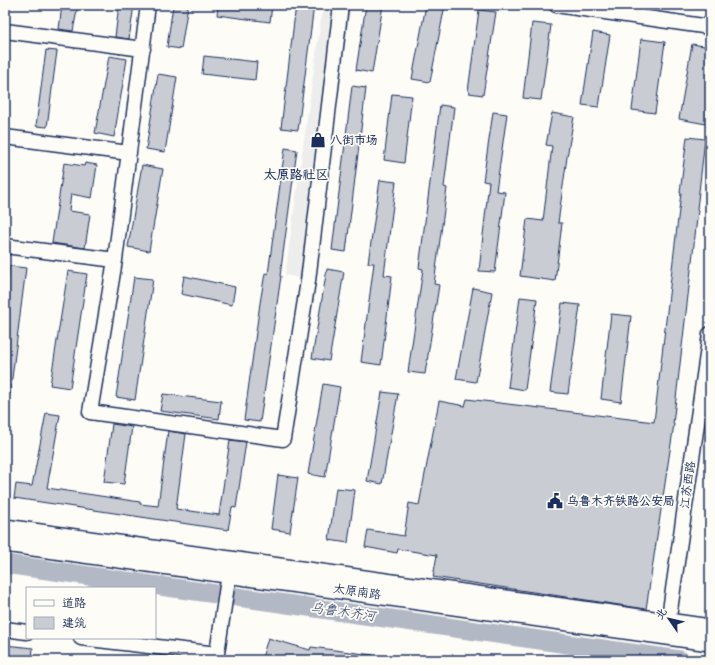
<svg xmlns="http://www.w3.org/2000/svg" width="715" height="665" font-family="'Balsamiq Sans','LXGW WenKai TC',sans-serif">
<rect width="100%" height="100%" fill="#fdfcf7"/>
<filter id="ink" filterUnits="userSpaceOnUse"><feTurbulence type="fractalNoise" baseFrequency=".025" numOctaves="2"/><feDisplacementMap in="SourceGraphic" scale="8" xChannelSelector="R" yChannelSelector="G"/><feConvolveMatrix kernelMatrix="1 2 1 2 8 2 1 2 1" color-interpolation-filters="sRGB"/></filter>
<g filter="url(#ink)">
<!-- built -->
<path fill="#edeeec" d="M323,5h28l-39,275 -27,-5z"/>
<g fill="none" stroke-linecap="round" stroke-linejoin="round">
<!-- river -->
<path stroke="#b3b8c5" stroke-width="19" d="M5,564l675,96"/>
</g>
<!-- building -->
<path fill="#c9ccd3" stroke="#1b2f5e" d="M62,5h16l-5,26 -14,-2z
M119,5h15l-5,34 -14,-2z
M173,5h15l-7,44 -14,-2z
M218,5h54l-2,17 -53,-7z
M296,5h18l-16,125 -17,-2z
M366,5h17l-11,68 -16,-3z
M426,5h19l-15,77 -18,-3z
M479,10l17,2 -13,83 -14,-2v-2h-1z
M532,23l19,2 -10,75 -18,-2z
M593,32l17,3 -11,72 -17,-2z
M641,39l24,3 -10,71 -23,-3z
M692,44l18,3v56l-4,21 -27,-5z
M46,50l11,1 -10,76 -11,-1z
M109,56l18,3 -13,78 -19,-4z
M204,56l53,6 -2,18 -53,-6z
M158,74l19,3 -12,75 -19,-3z
M352,86l14,2 -20,164 -14,-2z
M392,94l20,2 -8,67 -20,-3z
M440,105l14,2 -10,80 3,1 -13,96 5,1 -14,89 -17,-2 15,-103 -4,-1z
M493,112l14,2 -11,77 9,1 -10,80 -16,-1 10,-89 -6,-1z
M552,113l22,4 -7,40 -9,66h4l-7,58 -35,-5 7,-57 16,2 9,-75 -6,-1z
M687,137l18,2 -8,70 1,1 -25,214h1l-28,185 -213,-32 4,-22 -39,-6 -1,4 -32,-6 3,-17 36,6 5,-33 10,2 20,-104 26,5 2,-7 187,23 27,-229h-1z
M285,148l12,2 -17,126h1l-21,146 -16,-2 16,-117 5,-30 3,1z
M64,163l20,3 1,-3 12,2 -5,33 -21,-4 -2,17 21,3 -5,34 -33,-5z
M142,165l21,4 -14,82 -21,-4z
M380,180l16,2 -12,93 8,1 -11,89 -20,-3 13,-99h-6z
M9,266l17,2 -16,126h-5v-93z
M327,269l17,3 -15,89 -17,-3z
M68,271l19,3 -17,114 -20,-3z
M184,276l51,11 -3,18 -51,-11z
M134,277l19,2 -18,121 -19,-3z
M473,288l19,4 -16,90 -20,-3z
M520,297l17,2 -12,91 -17,-3z
M562,303l18,2 -12,89 -18,-2z
M611,314l20,2 -10,86 -20,-3z
M323,384l17,3 -15,90 -17,-3z
M382,392l16,2 -16,90 -15,-3z
M163,394l58,7 -2,18 -59,-8z
M46,413l14,2 -13,73 93,14v2l18,2 10,-75 18,3 -10,75 43,6 11,-75 16,2 -10,66 -4,-1 -4,23 -214,-32 2,-14 16,2z
M112,424l20,3 -8,57 -20,-2z
M278,475l20,3 -8,54 -19,-3z
M336,488l19,2 -7,53 -19,-3z
M268,638l42,12 1,-3 62,8 -1,5h-104l-6,-2z
M5,645l28,3 -1,12h-27z"/>
<g fill="none" stroke-linecap="round" stroke-linejoin="round">
<defs>
<path id="minor" d="M148,5l-33,255 -25,152 193,27 25,-158 33,-276
M556,5l154,22
M5,31l138,18
M5,137l124,16
M5,246l110,14
M5,629l22,3
M667,631l43,-297
M81,638l136,16
M216,660l11,-74 5,-22"/>
<path id="major" d="M5,528l705,100
M5,543l705,99"/>
</defs>
<!-- minor casing -->
<use href="#minor" stroke="#1b2f5e" stroke-width="17"/>
<!-- major casing -->
<use href="#major" stroke="#1b2f5e" stroke-width="20"/>
<!-- minor -->
<use href="#minor" stroke="#fdfcf7" stroke-width="14"/>
<!-- major -->
<use href="#major" stroke="#fdfcf7" stroke-width="17"/>
</g>
</g>
<!-- icons -->
<defs>
<symbol id="shop-bare" viewBox="-9 -9 18 18"><path d="M-5-2.5h2.3a2.7 3.5 0 0 1 5.4 0H5L5.5 6h-11ZM-1.5-2.5h3a1.5 2.3 0 0 0-3 0Z" fill="#1b2f5e" stroke="#fdfcf7" stroke-width="2.5" paint-order="stroke"/></symbol>
<symbol id="civic-bare" viewBox="-9 -9 18 18"><path d="M-.6-6.5H3V-4.5H.6V-3L4-1V1h2V6H-6V1h2V-1L-.6-3ZM-1.2 2.5V6h2.4V2.5Z" fill="#1b2f5e" stroke="#fdfcf7" stroke-width="2.5" paint-order="stroke"/></symbol>
</defs>
<g fill-rule="evenodd">
<use href="#shop-bare" x="307" y="129" width="22" height="22"/>
<use href="#civic-bare" x="544" y="490" width="22" height="22"/>
</g>
<g text-anchor="middle" dominant-baseline="central" stroke-width="3.5" stroke-linejoin="round" paint-order="stroke">
<!-- poi labels -->
<g font-size="12" font-weight="bold" fill="#1b2f5e" stroke="#fdfcf7" text-anchor="start">
<text x="330" y="140">八街市场</text>
<text x="567" y="501">乌鲁木齐铁路公安局</text>
</g>
<!-- street labels -->
<g font-size="12" fill="#1b2f5e" stroke="#fdfcf7">
<text transform="translate(688 485) rotate(-82)">江苏西路</text>
<text transform="translate(357 592) rotate(8)">太原南路</text>
</g>
<!-- neighbourhood labels -->
<g font-size="13" font-weight="bold" fill="#1b2f5e" stroke="#fdfcf7">
<text x="296" y="175">太原路社区</text>
</g>
<!-- water labels -->
<g font-size="13" font-style="italic" fill="#49587d" stroke="#fdfcf7">
<text transform="translate(343 612) rotate(8)">乌鲁木齐河</text>
</g>
</g>
<!-- margin -->
<rect width="715" height="665" fill="none" stroke="#fdfcf7" stroke-width="20"/>
<rect x="10" y="10" width="695" height="645" fill="none" stroke="#1b2f5e" stroke-width="1.5" filter="url(#ink)"/>
<!-- legend -->
<rect x="26" y="587" width="130" height="52" fill="#fdfcf7" stroke="#a3aaba"/>
<rect x="34" y="600" width="20" height="6" fill="#fdfcf7" stroke="#a3aaba"/>
<text x="62" y="607" font-size="12" fill="#1b2f5e">道路</text>
<rect x="34" y="617" width="20" height="12" fill="#c9ccd3" stroke="#a3aaba"/>
<text x="62" y="627" font-size="12" fill="#1b2f5e">建筑</text>
<!-- north arrow -->
<g transform="translate(669 619) rotate(304)" stroke="#fdfcf7" stroke-width="3" paint-order="stroke">
<path d="M0-3L7 15L0 10L-7 15Z" fill="#1b2f5e"/>
<text y="-6" font-size="11" font-weight="bold" text-anchor="middle" fill="#1b2f5e">北</text>
</g>
</svg>
